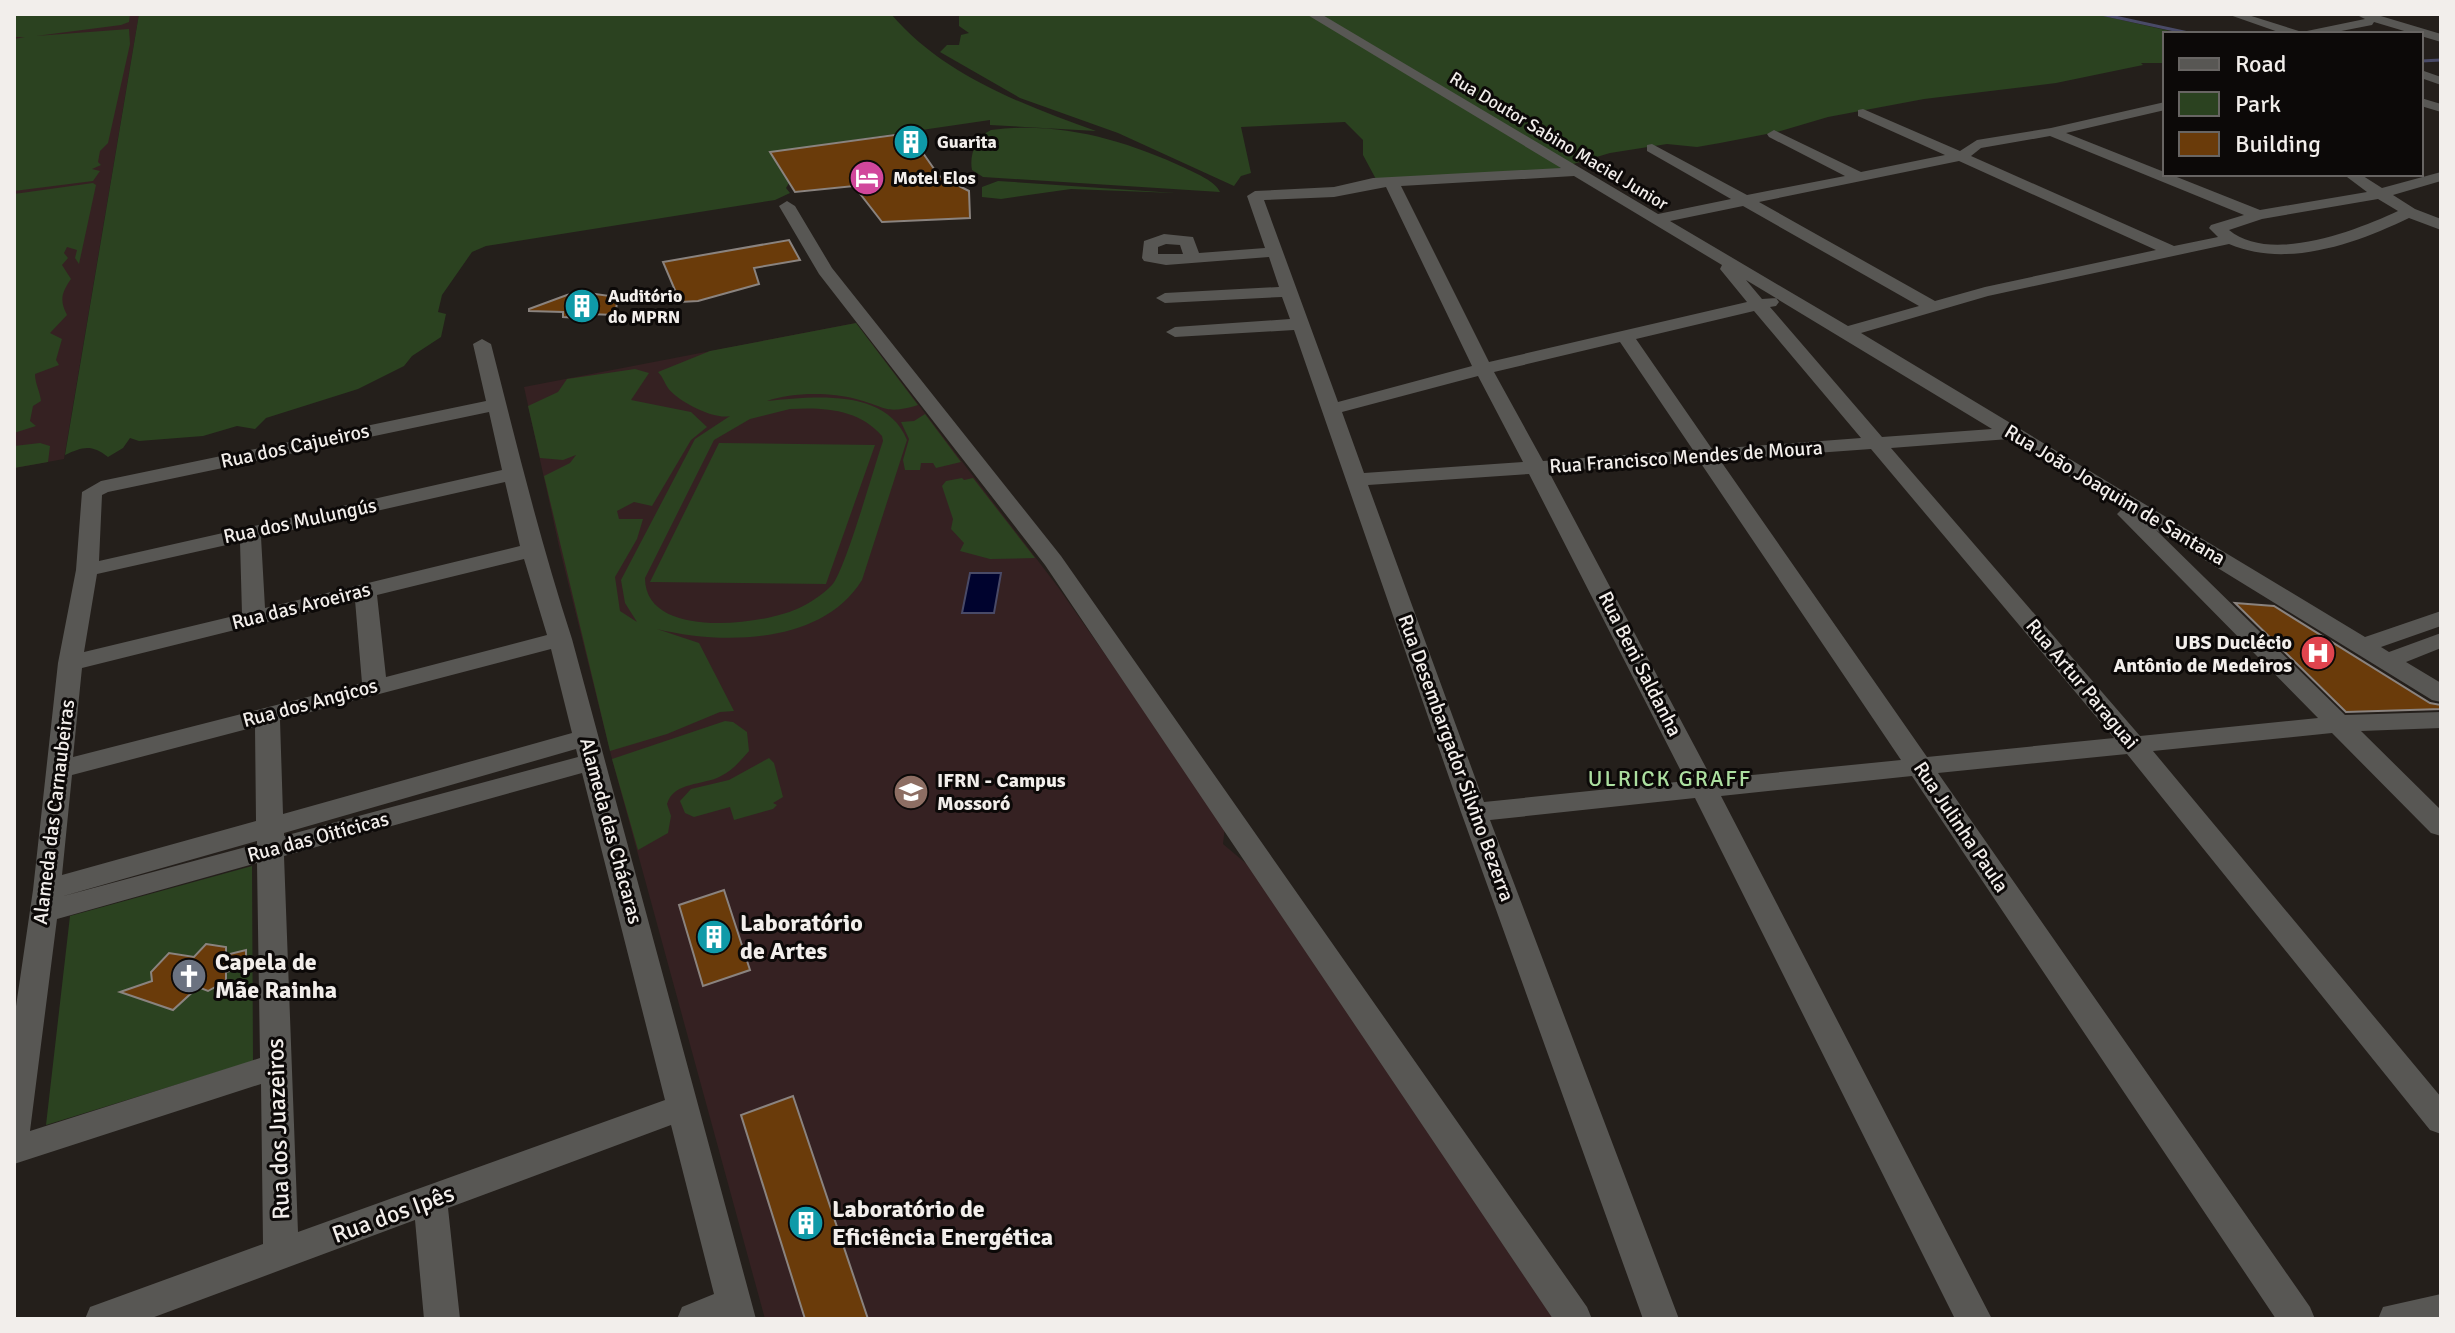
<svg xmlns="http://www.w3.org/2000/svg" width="2455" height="1333" font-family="Signika,sans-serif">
<rect width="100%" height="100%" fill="#241f1b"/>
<!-- education -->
<path fill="#352122" d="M14,14h125l-75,445 -50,9z
M856,323l202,264 167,239 -2,18 32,27 300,448h-790l-153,-560 -53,-213 -35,-159z"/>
<!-- green -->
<path fill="#2b4220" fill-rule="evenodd" d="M14,14h116l-1,8 -8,3 -85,11 93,-7 1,15 -22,99 -8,8 -2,11 3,3 -9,4 8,2 -7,10 -79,10v-152l11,-2h-11z
M139,14h752c52,61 130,90 205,117l-106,-6v-5l-219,32 18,31 -3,5 4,5 -15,7 -289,46 -14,6 -30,43 -4,17 8,2 -5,23 -29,19 -8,10 -46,23 -92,29 -11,11 -18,-3 -34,10 -64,5 -9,-3 -7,10 -15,9c-17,-13 -25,-10 -43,-2z
M959,14h1136l88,20h-18v29h-24l2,2 -87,18 -132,16 -96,18 -51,15 -57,11 -23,4 -30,-3 -57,9 -67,20 -166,8 -14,-26v-15l-18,-18 -104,5 10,46 -10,3 -7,10 -116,-53 -98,-35 -80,-46 7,-7h12l2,-10 8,-2 -10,-7z
M991,130c68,-9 134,10 194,38 12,6 30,13 35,24l-237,-15 -11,-7c-3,-15 4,-33 19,-40z
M998,181l177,12 -104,-4 -70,10 -19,-2v-10z
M93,183l3,2 -17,79 -4,-6 2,-8 -10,-3 -3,6 4,5 -6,7 9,14c-9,13 -12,21 -4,36l-17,18 12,6 -6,21 3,5 -24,9c0,10 5,17 6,27l-8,5 -3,15 6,5 -22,7v-239z
M856,323l62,82c-33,10 -31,2 -62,-6 -26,-7 -64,-7 -89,2 44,-4 119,-14 140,39l-45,140c-40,65 -140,65 -205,49l42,14 35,68 -14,1 -53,22 -57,17 -66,-275 26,-13 6,-8 -13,5 -23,-2 -12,-52 30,-14 9,-13 68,-10 14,4 -18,27 60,12 16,15 -16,13 -39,66 -18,-4 -17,9 2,8h24l-6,20 -22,38 5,34 17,11 -12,-19 -4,-23 74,-141 35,-23c-15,4 -52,-14 -62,-28 -4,-6 -5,-11 -10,-16l52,-21zM790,409c34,-2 69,0 92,27l1,5c-9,26 -38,130 -51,144 -10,10 -22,18 -35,24 -36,16 -152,31 -152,-31l69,-138 36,-21z
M925,414l36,48 -25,6 -3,-5h-12l-1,7h-15l-2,-10 6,-21 -8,-17 13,-1z
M40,443l10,3 -2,16 -34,6v-22z
M719,443l156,2 -49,139 -176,-2z
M962,478l2,2 9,-2 62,80 -45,1 -30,-8 4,-8 -13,-14 2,-10 -11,-33 4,-5z
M725,721l8,1 14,10 2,19c-8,9 -17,20 -28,25 -18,10 -47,5 -54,28l4,12 -3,17 -30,17 -26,-91z
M769,758l5,5 9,34 -10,6 4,2 -4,4 -39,11 -4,-13 -36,10 -9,-4 -5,-12 11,-12 38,-9z
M252,866l1,195 -207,64 24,-209z"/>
<!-- water -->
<path fill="#00032e" stroke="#494a67" stroke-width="2" d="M970,573h31l-7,40h-32z"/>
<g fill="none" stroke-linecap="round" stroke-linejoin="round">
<!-- stream -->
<path stroke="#494a67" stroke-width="3" d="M2101,14l92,20
M2421,61l20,-1"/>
</g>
<!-- building -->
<path fill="#6a3b0a" stroke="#8a837f" stroke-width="2" d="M909,133l30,43 30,15 1,27 -88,4 -28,-36 -59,6 -25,-40z
M789,240l11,20 -46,8 5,16 -61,17 -18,1 -17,-40z
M581,292l36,5 -1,18 -28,-1 -9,4 -16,-1v-5l-34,-1v-2l38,-14z
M2235,603l39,3 156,97 11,2v4l-95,3z
M724,890l26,80 -47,16 -24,-81z
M206,944l20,3v8l20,-5v16l-20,6v9l-18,10 -10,-4 -25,23 -53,-18 32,-11 -1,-9 18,-19 25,4z
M793,1096l75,223h-63l-64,-204z"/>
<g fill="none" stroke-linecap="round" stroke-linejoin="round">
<!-- minor -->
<path fill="#585754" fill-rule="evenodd" d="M1306,14h15l337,200 73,-15 -84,-48v-6l5,-1 95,51 98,-19 -76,-39 -2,-3 7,-4 87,42 84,-17 -87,-39v-6l5,-1 97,42 17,-11 74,-12 114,-26v8l-99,23 194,77 107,-18 -24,-18h17l22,14 59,-16v9l-48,14 22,14 26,10v11l-32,-12c-52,25 -122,51 -180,26l-241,52 -127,37 504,304 76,-26v15l-60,21 8,5 52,-19v15l-35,14 35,21v19l-9,-2 -276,-170 189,185 96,-3v16l-80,3 80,79v26l-10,-3 -99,-100 -179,18 288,346v37l-11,-4 -303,-376 -189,19 372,534 5,12h-39l-364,-543 -191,20 271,523h-37l-260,-521 -205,22 189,499h-36l-182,-507 -167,-482 -119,7 -9,-5 9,-5 115,-8 -8,-22 -117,6 -9,-5 9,-5 114,-6 -10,-30 -103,8 -22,-4 -2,-3 2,-17 20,-7 29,3 6,16 66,-5 -18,-52 8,-5 79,-4 39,-9 188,-10zM2050,136l194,79 -33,10 -2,3 9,9 -44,9 -203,-90 10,-8zM1959,161l197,89 -171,37 -50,14 -176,-99zM1574,176l148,89 -2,4 27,33 -258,60 -88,-176zM1386,187l86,179 -134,36 -74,-202 70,-3zM2378,199l20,12c-43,20 -128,53 -169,19l33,-11zM1743,206l176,100 -71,20 -178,-105zM1166,244l14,1 3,9h-25v-7zM1746,280l246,149 -110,8 -112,-130 6,-1 3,-4 -3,-4 -14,1zM1754,311l107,127 -149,11 -76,-110zM1620,342l73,108 -150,11 -49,-89zM1478,376l45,86 -159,11 -22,-61zM2009,439l113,70 -5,5 4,4 197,200 -178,18 -249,-288zM1871,449l243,289 -187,19 -207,-297zM1700,462l201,298 -189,19 -163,-307zM1529,474l157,307 -202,21 -116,-317z
M2227,14h18l57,18 63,-13 -10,-5h19l67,20v8l-67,-20 -2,3 -46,9h-42z
M2421,70l20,7v8l-20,-7z
M2421,98l20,6v8l-20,-6z
M787,201l8,5 37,62 229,288 526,751 5,12h-39l-508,-754 -226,-291 -40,-68z
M482,339l9,5c25,98 49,197 81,295l184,680h-79l5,-12 32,-13 -43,-169 -223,83 12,111h-36l-9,-99 -266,99h-64l5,-12 173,-63 -2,-160 -247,80v-144l19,-130 25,-227 18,-93 6,-78 19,-11 385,-80 -13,-57zM489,412l13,58 -403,91 3,-66 6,-3zM505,482l15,64 -255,62 -4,-71zM240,542l2,72 -158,38 13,-78zM524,559l23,76 -161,42 -9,-82zM355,600l7,83 -289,74 9,-89zM551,649l21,84 -289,81 -3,-94zM255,727l1,94 -194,54 10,-100zM576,749l2,8 -294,79v-3zM582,773l83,327 -367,132 -14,-376zM257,841v3l-197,53zM257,863l3,195 -230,73 27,-212z
M2441,1294v25h-63l5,-12z"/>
</g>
<!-- icons -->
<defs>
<symbol id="building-disc" viewBox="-11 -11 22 22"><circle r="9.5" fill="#0f9aa8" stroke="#0c0908"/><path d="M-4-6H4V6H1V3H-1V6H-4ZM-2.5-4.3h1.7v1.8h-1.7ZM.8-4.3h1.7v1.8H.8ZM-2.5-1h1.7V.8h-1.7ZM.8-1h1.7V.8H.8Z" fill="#fff"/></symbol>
<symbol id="hotel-disc" viewBox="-11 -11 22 22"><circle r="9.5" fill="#d1479c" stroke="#0c0908"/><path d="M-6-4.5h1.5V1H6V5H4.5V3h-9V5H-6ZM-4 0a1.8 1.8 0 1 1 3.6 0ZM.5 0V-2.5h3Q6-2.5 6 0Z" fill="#fff"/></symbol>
<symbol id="hospital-disc" viewBox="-11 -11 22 22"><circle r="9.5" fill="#e0444e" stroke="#0c0908"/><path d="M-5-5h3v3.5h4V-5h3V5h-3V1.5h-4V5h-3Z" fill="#fff"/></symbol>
<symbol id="university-disc" viewBox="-11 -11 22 22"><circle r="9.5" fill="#8d6e63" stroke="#0c0908"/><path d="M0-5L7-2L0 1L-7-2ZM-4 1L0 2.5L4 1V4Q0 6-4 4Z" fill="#fff"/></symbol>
<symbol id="church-disc" viewBox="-11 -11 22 22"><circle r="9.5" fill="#6b7280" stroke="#0c0908"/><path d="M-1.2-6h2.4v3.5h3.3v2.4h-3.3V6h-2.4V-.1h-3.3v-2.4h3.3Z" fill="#fff"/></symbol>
</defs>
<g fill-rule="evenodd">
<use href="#building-disc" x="891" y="122" width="40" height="40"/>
<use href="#hotel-disc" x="847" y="158" width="40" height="40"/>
<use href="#building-disc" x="562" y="286" width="40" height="40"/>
<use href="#hospital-disc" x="2298" y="633" width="40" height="40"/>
<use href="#university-disc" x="891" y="772" width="40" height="40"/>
<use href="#building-disc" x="694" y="917" width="40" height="40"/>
<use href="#church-disc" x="169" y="956" width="40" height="40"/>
<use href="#building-disc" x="786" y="1203" width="40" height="40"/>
</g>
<g text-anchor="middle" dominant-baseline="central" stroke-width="6" stroke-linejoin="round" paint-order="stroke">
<!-- far-street labels -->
<g font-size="18" fill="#f2eeeb" stroke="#0c0908">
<text transform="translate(1559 141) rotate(31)">Rua Doutor Sabino Maciel Junior</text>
</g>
<!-- far-poi labels -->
<g font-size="18" font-weight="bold" fill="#f2eeeb" stroke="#0c0908" text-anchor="start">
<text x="937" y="142">Guarita</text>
<text x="893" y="178">Motel Elos</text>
<text x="608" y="296">Auditório<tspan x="608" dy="21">do MPRN</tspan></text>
</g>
<!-- street labels -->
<g font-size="20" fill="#f2eeeb" stroke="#0c0908">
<text transform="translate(295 446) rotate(-12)">Rua dos Cajueiros</text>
<text transform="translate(1686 457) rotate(-4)">Rua Francisco Mendes de Moura</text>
<text transform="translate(2115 495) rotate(31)">Rua João Joaquim de Santana</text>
<text transform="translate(300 521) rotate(-12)">Rua dos Mulungús</text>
<text transform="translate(301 606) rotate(-14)">Rua das Aroeiras</text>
<text transform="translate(1640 664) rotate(63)">Rua Beni Saldanha</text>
<text transform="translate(2082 684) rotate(50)">Rua Artur Paraguai</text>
<text transform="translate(310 703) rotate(-15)">Rua dos Angicos</text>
<text transform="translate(1456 758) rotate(70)">Rua Desembargador Silvino Bezerra</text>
<text transform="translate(54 812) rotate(-83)">Alameda das Carnaubeiras</text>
<text transform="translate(1961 827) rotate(56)">Rua Julinha Paula</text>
<text transform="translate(611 831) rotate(75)">Alameda das Chácaras</text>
<text transform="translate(318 837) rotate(-15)">Rua das Oitícicas</text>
</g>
<!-- poi labels -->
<g font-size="20" font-weight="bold" fill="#f2eeeb" stroke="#0c0908" text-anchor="end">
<text x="2292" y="642">UBS Duclécio<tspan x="2292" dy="23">Antônio de Medeiros</tspan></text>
<text x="937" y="780" text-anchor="start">IFRN - Campus<tspan x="937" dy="23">Mossoró</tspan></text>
</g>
<!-- neighbourhood labels -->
<g font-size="22" letter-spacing="2" fill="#acdfa0" stroke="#0c0908">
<text x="1670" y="778">ULRICK GRAFF</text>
</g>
<!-- near-poi labels -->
<g font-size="24" font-weight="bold" fill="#f2eeeb" stroke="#0c0908" text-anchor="start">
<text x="740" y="923">Laboratório<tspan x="740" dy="28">de Artes</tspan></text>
<text x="215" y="962">Capela de<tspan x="215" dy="28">Mãe Rainha</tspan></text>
<text x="832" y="1209">Laboratório de<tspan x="832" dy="28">Eficiência Energética</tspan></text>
</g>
<!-- near-street labels -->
<g font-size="24" fill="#f2eeeb" stroke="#0c0908">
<text transform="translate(278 1129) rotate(-92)">Rua dos Juazeiros</text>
<text transform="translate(393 1214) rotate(-20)">Rua dos Ipês</text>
</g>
</g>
<!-- border -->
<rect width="2455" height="1333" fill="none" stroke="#f2eeeb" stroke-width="32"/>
<!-- legend -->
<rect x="2163" y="32" width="260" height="144" fill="#0c0908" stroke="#686563" stroke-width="2"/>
<rect x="2179" y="58" width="40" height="12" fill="#585754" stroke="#686563" stroke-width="2"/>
<text x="2235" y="72" font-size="24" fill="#f2eeeb">Road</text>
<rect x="2179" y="92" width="40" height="24" fill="#2b4220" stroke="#686563" stroke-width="2"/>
<text x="2235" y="112" font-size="24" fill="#f2eeeb">Park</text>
<rect x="2179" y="132" width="40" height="24" fill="#6a3b0a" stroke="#686563" stroke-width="2"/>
<text x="2235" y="152" font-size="24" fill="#f2eeeb">Building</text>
</svg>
